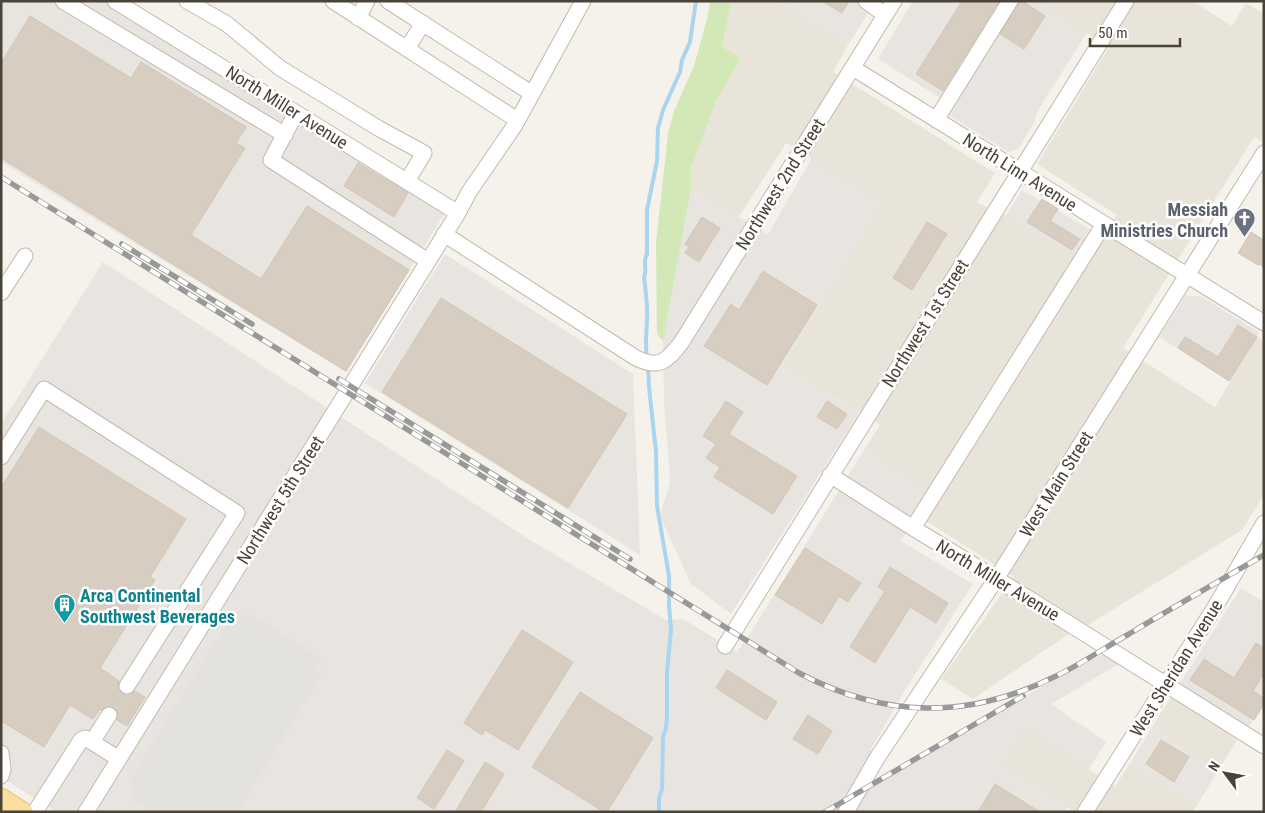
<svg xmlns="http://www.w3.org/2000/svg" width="1265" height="813" font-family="'Roboto Condensed',sans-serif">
<rect width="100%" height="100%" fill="#f5f2eb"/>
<!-- residential -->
<path fill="#e9e4da" d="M731,1h46l71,44 -15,27 162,101 -18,29 29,14 80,49 31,-50 -80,-51 72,-117 -74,-46h157l40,25 14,-23 18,11v129l-10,-6 -131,211 92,59 42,-70 7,4v154l-22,35 -154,95 -8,-4 -7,10 -100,68 -32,-20 73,-102 -91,-58 15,-23 -74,-46 16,-25 -98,-59 101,-164 -97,-59 -47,74 -48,-28 -1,-21 26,-67 25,-43 -19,-11z
M1171,697l66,43 -19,31 -66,-44z
M1026,730l89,56 15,-22 67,41 -5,7h-117l-73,-47z"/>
<!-- industrial -->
<path fill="#e8e4e0" d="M1,1h129l183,115 140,84 -107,172 -345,-210z
M777,1h99l-28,44z
M913,1h90l-61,98 -64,-40z
M1015,1h20l52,32 -49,77 -4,13 -16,26 -10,3 -62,-39z
M812,158l71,44 -101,164 77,47 -128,201 -40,-30 -31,-68 10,-34 -6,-81 -1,-60 28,-152 77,45z
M1022,190l81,47 -17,29 -80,-50z
M445,254l188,120 7,181 -275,-172z
M103,262l427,278 136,80 17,-1 54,33 17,-25 110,-177 66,41 -29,50 72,43 -68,106 -34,59 -3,39 187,-109 49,-25 15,10 -68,40 55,38 -18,28 -62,-39 -24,34 65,42 -3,5h-1008l-55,-35v-353z
M1186,295l16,2 57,35 -28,49 -72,-44z
M1241,588l23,14v101l-16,25 -69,-43z
M1152,727l66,44 -21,34 -67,-41z"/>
<!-- green -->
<path fill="#d2e8b6" d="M710,1h21l-9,46 19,11 -25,43 -25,67v21l-28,152 -6,-7 -1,-92 12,-108 6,-23 20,-45 14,-51z"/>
<!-- parking -->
<path fill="#e4e2df" d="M250,614l71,44 -6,10 7,5 -84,139h-83l-25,-15 6,-9 -8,-5 104,-168 8,5z"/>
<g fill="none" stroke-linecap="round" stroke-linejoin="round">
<!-- stream -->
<path stroke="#aad5f0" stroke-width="4" d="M647,358c-2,-12 -1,-24 0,-36 1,-15 -1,-30 -3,-45 4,-7 -2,-16 3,-23v-44l10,-49 1,-33 5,-18 17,-38 2,-12 8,-18 6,-41
M648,365l1,22 7,65 1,54 12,70v29l2,25 -4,42v44l-1,12 -3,9 -1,52 -3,9v14"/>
</g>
<!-- building -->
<path fill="#d7cec1" stroke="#d2c6b4" d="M822,1h27l-7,12z
M962,1h37l-56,90 -27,-17z
M1019,1h3l23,15 -21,33 -24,-15z
M30,16l101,62 10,-16 105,65 -10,16 9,5 -54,87 70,44 46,-73 102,64 -63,101 -345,-213v-95z
M358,163l50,30 -14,24 -50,-31z
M1042,199l16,10 -8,12 30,18 -8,11 -45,-28z
M702,217l18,11 -21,34 -14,-9 4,-6 -4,-3z
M927,222l20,12 -35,56 -19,-12z
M1251,232l13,8v27l-5,-3 -1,1 -20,-12z
M763,271l54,34 -50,80 -63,-39 27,-42 8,6z
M441,298l186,116 -59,94 -186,-116z
M1238,325l19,12 -28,44 -51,-33 7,-11 33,20z
M726,401l17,11 -14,22 68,42 -24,38 -59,-37 6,-10 -14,-9 10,-14 -13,-8z
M827,401l20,13 -10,15 -20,-12z
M39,427l147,92 -36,58 5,3 -55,88 19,13 -1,5 4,8 5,1 8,-4 10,6 -18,29 -10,-6v-9l-3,-4 -5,-1 -8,4 -1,-1 -7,10 -23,-14 -26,42 -43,-26v-233z
M805,548l56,35 -13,19 -9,-6 -17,28 -47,-29z
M890,567l58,36 -12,20 -26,-16 -35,56 -25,-16 35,-56 -7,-4z
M522,630l51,32 -55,88 -33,-20 -3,5 -18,-12z
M1256,643l8,5v25l-11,18 11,7v6l-10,16 -64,-40 14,-21 30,19z
M727,670l50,32 -11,18 -50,-32z
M580,692l73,46 -46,74h-3l-72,-45z
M808,715l24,16 -14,23 -25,-15z
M1161,740l28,17 -15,25 -28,-18z
M447,750l17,11 -30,48 -17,-11z
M485,762l19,12 -23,38h-26z
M995,784l45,28h-62z"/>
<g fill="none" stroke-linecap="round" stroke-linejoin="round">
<!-- minor-tunnel -->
<path stroke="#d3cfc7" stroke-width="15" stroke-dasharray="15 8" stroke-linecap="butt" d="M109,715l18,-29"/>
<defs>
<path id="minor" d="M63,1l222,134
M115,1l343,212
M187,1l40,23 53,44 98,60 46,25 -17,28
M333,1l184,119
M388,1l143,92
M866,1l19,14
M358,18l9,-17
M407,49l16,-26
M853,68l411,255
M296,113l-25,47 157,101
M936,120l74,-119
M444,234l192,124c23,11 30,4 45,-15l213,-342
M1,293l24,-37
M1,457l43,-68 193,124 -110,173
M830,475l83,53 123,75 228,143
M913,528l191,-304
M725,646l401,-645
M109,715l-17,27 27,17
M1,753l2,16 -2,7
M35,812l46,-72 4,-2 7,4
M86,812l372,-599 11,-21 46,-67 68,-124
M846,812l31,-54 119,-179 268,-426
M1085,812l130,-205 49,-84"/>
<path id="major" d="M1,798l22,14"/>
</defs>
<!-- minor casing -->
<use href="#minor" stroke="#c1baae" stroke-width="17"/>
<!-- major casing -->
<use href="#major" stroke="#e2bd6d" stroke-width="21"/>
<!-- minor -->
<use href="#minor" stroke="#fff" stroke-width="15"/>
<!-- major -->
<use href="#major" stroke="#fcdf9e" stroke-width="19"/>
<defs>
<path id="rail" d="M1,177l798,496c85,45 168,47 255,4 26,-12 50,-29 75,-43 45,-27 90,-53 135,-79
M122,244l130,80
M339,379l291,180
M825,812l198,-116"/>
</defs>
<!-- rail casing -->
<use href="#rail" stroke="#999" stroke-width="5.5"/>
<!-- rail -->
<use href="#rail" stroke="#fff" stroke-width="4" stroke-dasharray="11" stroke-linecap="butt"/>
</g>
<!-- icons -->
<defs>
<symbol id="church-pin" viewBox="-11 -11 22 30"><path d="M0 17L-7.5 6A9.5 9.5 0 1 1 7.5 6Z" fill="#6b7280" stroke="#fff"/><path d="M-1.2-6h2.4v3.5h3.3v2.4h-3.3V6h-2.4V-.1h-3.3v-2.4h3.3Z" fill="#fff"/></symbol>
<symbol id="building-pin" viewBox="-11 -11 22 30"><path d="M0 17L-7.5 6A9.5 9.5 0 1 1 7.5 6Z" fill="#0f9aa8" stroke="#fff"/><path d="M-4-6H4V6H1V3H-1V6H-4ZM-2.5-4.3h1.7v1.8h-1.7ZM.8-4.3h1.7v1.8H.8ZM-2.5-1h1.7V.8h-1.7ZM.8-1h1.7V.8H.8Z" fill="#fff"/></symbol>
</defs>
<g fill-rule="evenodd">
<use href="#church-pin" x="1232" y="206" width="25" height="34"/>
<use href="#building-pin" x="52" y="592" width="25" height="34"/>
</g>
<g text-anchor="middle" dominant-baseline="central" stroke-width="5" stroke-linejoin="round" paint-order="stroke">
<!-- street labels -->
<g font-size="18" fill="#4a4339" stroke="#fff">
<text transform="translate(287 107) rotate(32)">North Miller Avenue</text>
<text transform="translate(1020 172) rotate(32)">North Linn Avenue</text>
<text transform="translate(780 184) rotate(-58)">Northwest 2nd Street</text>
<text transform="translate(925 323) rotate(-58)">Northwest 1st Street</text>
<text transform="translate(1056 484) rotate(-58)">West Main Street</text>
<text transform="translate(280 500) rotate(-58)">Northwest 5th Street</text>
<text transform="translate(998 580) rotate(31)">North Miller Avenue</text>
<text transform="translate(1176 668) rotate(-58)">West Sheridan Avenue</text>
</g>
<!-- worship labels -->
<g font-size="18" font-weight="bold" fill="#5b616d" stroke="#fff" text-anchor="end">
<text x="1228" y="209">Messiah<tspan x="1228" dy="21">Ministries Church</tspan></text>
</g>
<!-- culture labels -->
<g font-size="18" font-weight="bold" fill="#0d838f" stroke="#fff" text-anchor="start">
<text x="80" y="595">Arca Continental<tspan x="80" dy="21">Southwest Beverages</tspan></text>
</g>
</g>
<!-- border -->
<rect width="1265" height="813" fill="none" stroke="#4a4339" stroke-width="5"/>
<!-- north arrow -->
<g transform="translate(1225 773) rotate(302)" stroke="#ffffff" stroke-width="4" paint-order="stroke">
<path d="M0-4L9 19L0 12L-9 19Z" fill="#4a4339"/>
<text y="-8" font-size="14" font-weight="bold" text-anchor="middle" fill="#4a4339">N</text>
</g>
<!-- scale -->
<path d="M1090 38v8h90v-8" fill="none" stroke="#4a4339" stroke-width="2.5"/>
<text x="1098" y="38" font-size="15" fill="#4a4339" stroke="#ffffff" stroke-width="4" paint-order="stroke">50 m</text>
</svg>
